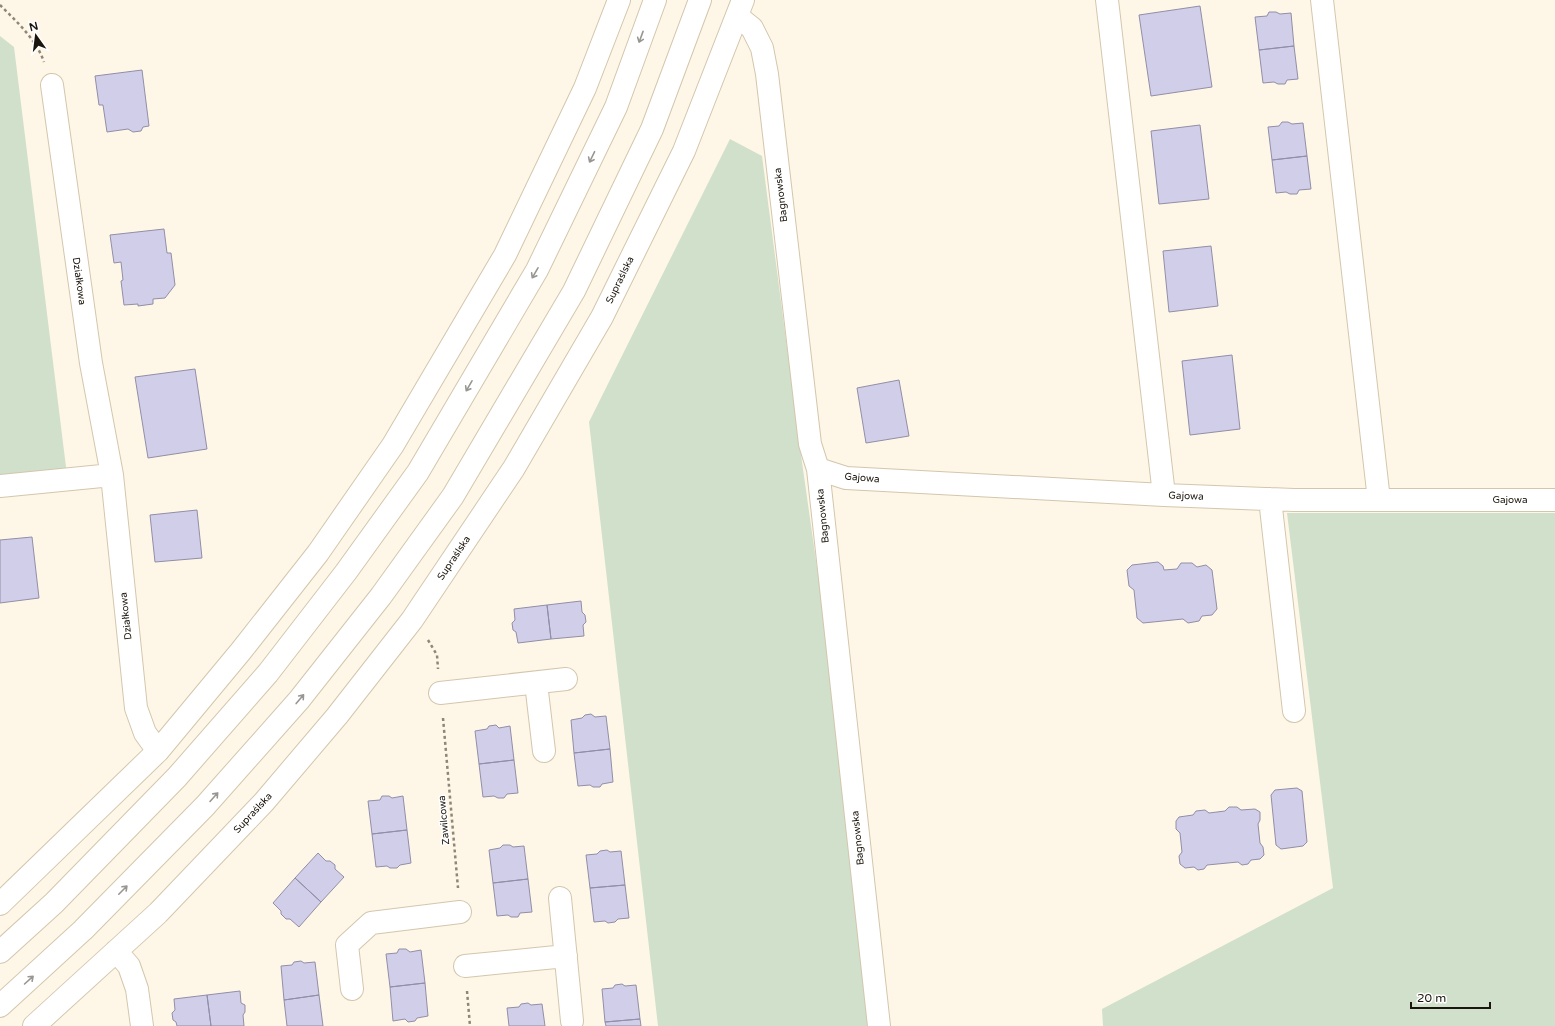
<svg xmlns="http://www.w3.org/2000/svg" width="1555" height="1026" font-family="'Varela Round',sans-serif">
<rect width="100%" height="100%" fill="#fef7e7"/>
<!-- green -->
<path fill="#d1e0cb" d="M0,36l14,11 53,428 -67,5z
M730,139l32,17 39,299 81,571h-224l-69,-604z
M1287,513h268v513h-452l-1,-17 231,-121z"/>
<!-- building -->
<path fill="#d0cee8" stroke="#918ea7" d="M1200,6l12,81 -61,9 -12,-81z
M1269,12h7l4,2 11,-1 3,33 -35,4 -4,-33 12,-1z
M1294,46l4,33 -11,1 -2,4h-7l-4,-2 -11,1 -4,-33z
M142,70l7,56 -6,1 -2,4 -8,1 -5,-3 -21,3 -4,-27h-4l-4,-29z
M1282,122h6l4,2 11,-1 4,33 -35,4 -4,-33 11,-1z
M1200,125l9,74 -50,5 -8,-73z
M1307,156l4,33 -12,1 -2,4h-7l-4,-2 -10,1 -4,-33z
M164,229l3,24h4l4,32 -10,13 -12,1v5l-15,2v-2l-14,1 -3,-24 2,-1 -2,-18 -7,1 -4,-28z
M1211,246l7,60 -49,6 -6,-61z
M1232,355l8,74 -50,6 -8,-74z
M195,369l12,80 -59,9 -13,-81z
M899,380l10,56 -43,7 -9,-55z
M197,510l5,48 -47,4 -5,-47z
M32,537l7,61 -39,5v-63z
M1158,562l5,4 1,4 13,-1 4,-6h11l5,4 9,-2 6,5 5,39 -5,6 -10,1 -3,5 -11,2 -5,-4 -40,4 -6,-5 -3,-28 -5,-4 -2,-16 5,-5z
M581,601l1,11 3,3 1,7 -3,3 1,11 -33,3 -4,-34z
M547,605l4,34 -33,4 -2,-11 -3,-2 -1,-7 3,-3 -1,-11z
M591,714l4,3 11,-1 4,33 -36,4 -3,-33 11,-2 3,-3z
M496,725l3,3 11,-2 4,34 -35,4 -4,-33 12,-2 2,-3z
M610,749l3,33 -11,2 -2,3h-7l-3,-2 -12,1 -4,-33z
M514,760l4,33 -11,1 -3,4h-6l-4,-2 -11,1 -4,-33z
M1297,788l5,3 5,51 -4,4 -22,3 -5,-4 -5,-50 4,-5z
M382,796h7l3,2 11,-2 4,34 -35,4 -4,-33 12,-1z
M1229,807h8l4,3 14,-1 5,3v8l-2,4 2,19 3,4 1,8 -4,4 -9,1 -3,4 -6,1 -4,-3 -31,3 -3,4 -6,1 -4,-3 -9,1 -5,-4 -1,-8 3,-4 -2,-19 -4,-4v-8l3,-4 14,-2 3,-4 9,-1 4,3 16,-2z
M407,830l4,33 -11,2 -3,3h-7l-3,-2 -11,1 -4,-33z
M503,845h7l3,2 11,-1 4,33 -35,4 -4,-33 11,-2z
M607,850l3,2 11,-1 4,34 -35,3 -4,-33 11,-1 3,-3z
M318,853l8,8h4l5,4v4l9,8 -23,25 -26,-24z
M295,878l26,24 -22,25 -9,-8h-4l-5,-5v-3l-8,-8z
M528,879l4,33 -12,1 -2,4h-7l-3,-2 -11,1 -4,-33z
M625,885l4,33 -11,1 -3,3 -7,1 -3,-2 -11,1 -4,-34z
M399,949h7l4,3 11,-2 4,33 -35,4 -4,-33 11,-1z
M301,961l3,2 11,-1 4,33 -35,5 -3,-34 11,-1 2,-3z
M425,983l3,33 -11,2 -2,3 -7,1 -3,-3 -12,2 -3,-34z
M622,984l3,2 11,-1 4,34 -35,3 -3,-33 11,-1 2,-3z
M240,991l1,12 4,2v7l-2,3 1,11h-33l-4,-31z
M207,995l4,31h-34l-1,-4 -3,-2 -1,-7 3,-3 -1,-11z
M319,995l4,31h-36l-3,-26z
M528,1003l3,2 11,-1 3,22h-36l-2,-18 12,-1 2,-3z
M640,1019l1,7h-35l-1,-4z"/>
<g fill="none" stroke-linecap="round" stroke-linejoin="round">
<defs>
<path id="minor" d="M1107,0l57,495
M1322,0l57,500
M737,16l15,12 10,20 5,26 43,370 8,25 61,557
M52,85l39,278 21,112 24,233 9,25 13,18
M818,469l28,9 318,17 130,5h261
M0,486l112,-11
M1270,499l24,212
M536,683l8,68
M440,693l126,-14
M560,898l12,123
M0,904l158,-153 83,-100 77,-98 75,-108 112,-190 80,-167 34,-88
M116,951l13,15 8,23 5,37
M465,966l101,-10
M352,989l-5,-44 24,-22 89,-11
M34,1026l124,-113 106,-111 73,-86 75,-96 102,-152 88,-151 82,-166 59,-151"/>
<path id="major" d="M0,952l54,-49 123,-126 91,-104 78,-101 72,-100 119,-202 79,-163 39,-107
M0,1006l83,-76 122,-124 94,-106 82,-104 72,-100 121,-205 78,-162 48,-129"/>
</defs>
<!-- minor casing -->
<use href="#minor" stroke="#d3c6ad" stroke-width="24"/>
<!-- major casing -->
<use href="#major" stroke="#d3c6ad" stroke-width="24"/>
<!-- path -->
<path stroke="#8d877a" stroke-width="2.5" stroke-dasharray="3 3" stroke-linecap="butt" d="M0,5c17,17 36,34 44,57
M428,640l9,15 1,14
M443,718l15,170
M467,991l3,35"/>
<!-- minor -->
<use href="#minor" stroke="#fff" stroke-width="22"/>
<!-- major -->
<use href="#major" stroke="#fff" stroke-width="22"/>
</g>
<!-- one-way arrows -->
<defs><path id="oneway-shaft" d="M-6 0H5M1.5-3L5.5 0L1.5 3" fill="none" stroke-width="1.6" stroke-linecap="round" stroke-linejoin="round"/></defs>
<g stroke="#989692">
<use href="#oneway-shaft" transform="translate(641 37) rotate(110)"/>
<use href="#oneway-shaft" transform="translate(592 157) rotate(116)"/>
<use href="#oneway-shaft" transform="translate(535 273) rotate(120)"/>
<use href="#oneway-shaft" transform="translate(469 386) rotate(120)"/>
<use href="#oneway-shaft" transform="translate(300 699) rotate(-50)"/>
<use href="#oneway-shaft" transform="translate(214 797) rotate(-48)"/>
<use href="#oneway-shaft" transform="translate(123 890) rotate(-45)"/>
<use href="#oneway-shaft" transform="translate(29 980) rotate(-42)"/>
</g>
<g text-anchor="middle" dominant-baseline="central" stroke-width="3" stroke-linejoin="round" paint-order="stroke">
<!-- street labels -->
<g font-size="10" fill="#1b160d" stroke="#fff">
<text transform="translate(781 195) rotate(-97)">Bagnowska</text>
<text transform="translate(620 280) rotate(-64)">Supraślska</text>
<text transform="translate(79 281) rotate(82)">Działkowa</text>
<text transform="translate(862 478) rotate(5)">Gajowa</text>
<text transform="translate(1186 496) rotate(2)">Gajowa</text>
<text x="1510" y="500">Gajowa</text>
<text transform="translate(823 516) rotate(-96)">Bagnowska</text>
<text transform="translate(454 558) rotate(-56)">Supraślska</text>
<text transform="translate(126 616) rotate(-96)">Działkowa</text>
<text transform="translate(253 813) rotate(-47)">Supraślska</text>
<text transform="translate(444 820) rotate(-95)">Zawilcowa</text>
<text transform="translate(858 838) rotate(-96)">Bagnowska</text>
</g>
</g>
<!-- north arrow -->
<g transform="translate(36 36) rotate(346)" stroke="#ffffff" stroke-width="3" paint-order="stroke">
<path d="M0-3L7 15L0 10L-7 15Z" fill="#1b160d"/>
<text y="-6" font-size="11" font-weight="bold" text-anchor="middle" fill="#1b160d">N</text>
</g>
<!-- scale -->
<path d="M1411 1002v6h79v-6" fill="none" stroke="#1b160d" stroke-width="2"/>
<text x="1417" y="1002" font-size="12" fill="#1b160d" stroke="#ffffff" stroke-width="3" paint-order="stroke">20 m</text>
</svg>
